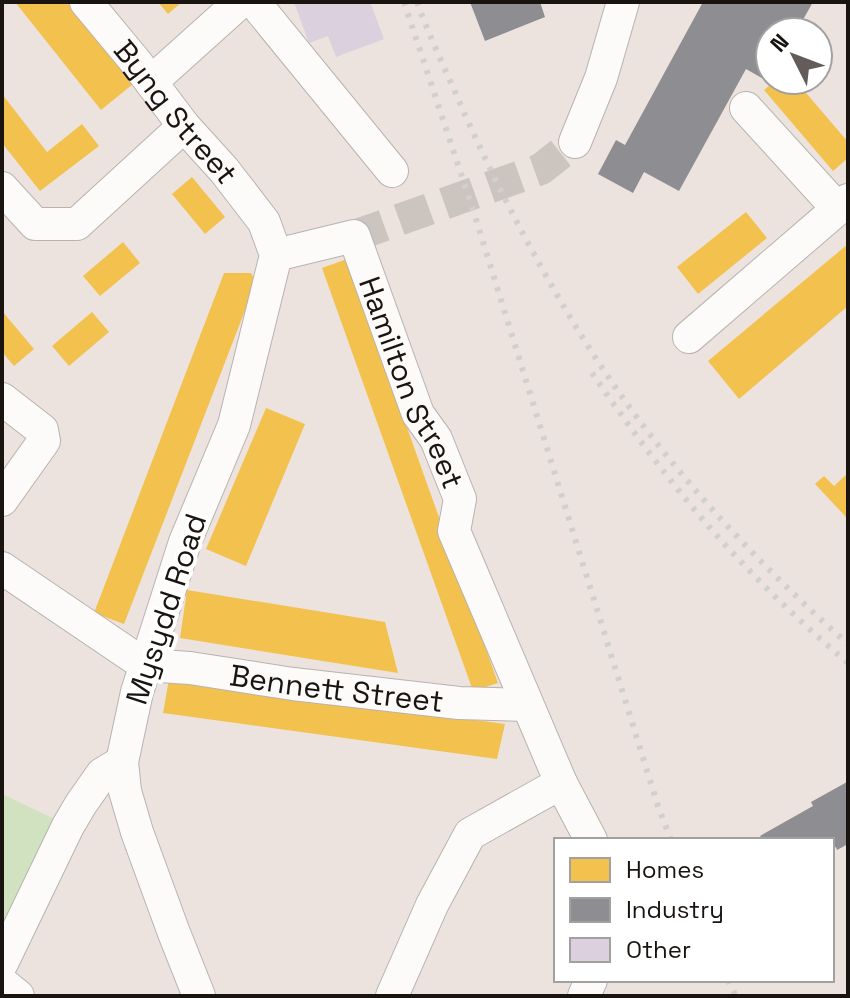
<svg xmlns="http://www.w3.org/2000/svg" width="850" height="998" font-family="'Space Grotesk',sans-serif">
<rect width="100%" height="100%" fill="#ece3de"/>
<!-- green -->
<path fill="#d0e2bf" d="M2,794l61,29 -61,116z"/>
<!-- homes -->
<path fill="#f2c14e" d="M15,2h53l65,82 -32,26z
M158,2h24l-14,12z
M776,80h19l53,62v16l-15,13 -69,-81z
M2,94l45,58 35,-28 17,22 -59,45 -38,-48z
M192,177l33,40 -20,17 -33,-40z
M746,212l21,26 -69,56 -21,-27z
M123,242l17,21 -40,33 -17,-20z
M848,244v62l-109,93 -31,-38z
M347,259l151,424 -25,8 -151,-423z
M224,273h27l5,9 -132,342 -30,-11z
M2,311l32,38 -20,17 -12,-14z
M92,312l17,20 -40,34 -17,-20z
M266,408l39,16 -59,142 -40,-17z
M848,473v42l-2,2 -31,-33 9,-8 10,10z
M187,590l198,32 13,51 -218,-35z
M169,679l336,45 -8,35 -334,-46z"/>
<!-- industry -->
<path fill="#8d8d92" d="M470,2h70l5,15 -60,24z
M703,2h110l-17,30h-26l-1,50 -23,-13 -67,122 -35,-19 -11,21 -35,-19 18,-34 9,5z
M847,782l1,62 -11,6 -1,-3 -4,2v-9h-69l-3,-4 53,-30 -2,-4z"/>
<!-- building -->
<path fill="#dbd0de" d="M294,2h76l14,37 -48,18 -8,-21 -19,7z"/>
<g fill="none" stroke-linecap="round" stroke-linejoin="round">
<!-- minor-tunnel -->
<path stroke="#ccc4bf" stroke-width="32" stroke-dasharray="32 16" stroke-linecap="butt" d="M354,236l187,-67 34,-27"/>
<defs>
<g id="minor">
<path id="s1" d="M86,2l49,59 49,65 40,44 40,52 12,33 -42,170 -49,117 -48,150 -15,70 3,29 12,41 37,101 25,63"/>
<path d="M254,2l138,169"/>
<path d="M151,82l89,-80"/>
<path d="M746,108l91,100"/>
<path d="M575,142l26,-64 22,-76"/>
<path d="M2,188l33,36h42l107,-98"/>
<path id="s2" d="M276,255l78,-19 64,178 18,25 24,60 -6,32 107,252"/>
<path d="M689,337l159,-137"/>
<path d="M2,399l40,31 2,11 -42,59"/>
<path id="s3" d="M2,568l143,97 45,3 103,16 166,19 68,2"/>
<path d="M2,963l66,-137 13,-22 21,-30 20,-12"/>
<path d="M2,983l16,13"/>
<path d="M392,996l40,-91 38,-71 91,-51 30,57"/>
<path d="M584,996l7,-16"/>
</g>
</defs>
<!-- minor casing -->
<use href="#minor" stroke="#b9b2ae" stroke-width="34"/>
<!-- minor -->
<use href="#minor" stroke="#fcfbfa" stroke-width="32"/>
<!-- rail -->
<path stroke="#d2d0cf" stroke-width="6" stroke-dasharray="4 8" stroke-linecap="butt" d="M404,2l70,211 184,593 13,34
M417,2c13,36 30,71 45,106 36,81 77,160 124,235 71,113 163,213 262,301
M592,373c46,67 97,135 153,193 32,34 67,66 103,97
M728,980l8,16"/>
</g>
<g text-anchor="middle" dominant-baseline="central" stroke-width="8" stroke-linejoin="round" paint-order="stroke">
<!-- street labels -->
<g font-size="30" fill="#191410" stroke="#fff">
<text stroke="none"><textPath href="#s1" startOffset="142">Byng Street</textPath></text>
<text stroke="none"><textPath href="#s2" startOffset="238">Hamilton Street</textPath></text>
<text transform="translate(166 609) rotate(-72)">Mysydd Road</text>
<text stroke="none"><textPath href="#s3" startOffset="366">Bennett Street</textPath></text>
</g>
</g>
<!-- border -->
<rect width="850" height="998" fill="none" stroke="#191410" stroke-width="8"/>
<!-- legend -->
<rect x="554" y="838" width="280" height="144" fill="#ffffff" stroke="#a3a19f" stroke-width="2"/>
<rect x="570" y="858" width="40" height="24" fill="#f2c14e" stroke="#a3a19f" stroke-width="2"/>
<text x="626" y="878" font-size="24" fill="#191410">Homes</text>
<rect x="570" y="898" width="40" height="24" fill="#8d8d92" stroke="#a3a19f" stroke-width="2"/>
<text x="626" y="918" font-size="24" fill="#191410">Industry</text>
<rect x="570" y="938" width="40" height="24" fill="#dbd0de" stroke="#a3a19f" stroke-width="2"/>
<text x="626" y="958" font-size="24" fill="#191410">Other</text>
<!-- north arrow -->
<g transform="translate(794 56) rotate(312)"><circle r="38" fill="#ffffff" stroke="#a3a19f" stroke-width="2"/>
<path d="M0-6L14 30L0 20L-14 30Z" fill="#635c58"/>
<text y="-12" font-size="22" font-weight="bold" text-anchor="middle" fill="#191410">N</text>
</g>
</svg>
